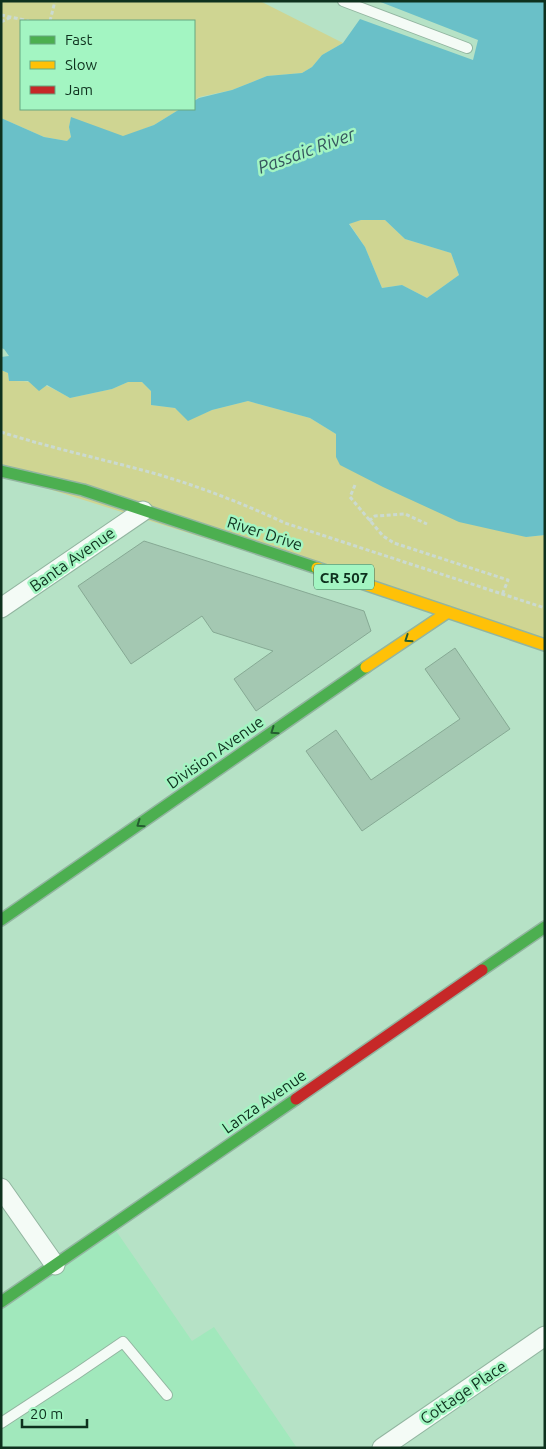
<svg xmlns="http://www.w3.org/2000/svg" width="546" height="1449" font-family="Ubuntu,sans-serif">
<rect width="100%" height="100%" fill="#b6e2c6"/>
<!-- built -->
<path fill="#a1e8bc" d="M112,1225l80,116 22,-14 83,121h-296v-146z"/>
<!-- green -->
<path fill="#cfd592" d="M1,1h259l83,42 -21,12 -10,12 -10,6 -35,3 -35,14 -33,7 -5,4v-80h-173v88h159l-26,16 -31,12 -52,-19 -2,9 2,11 -4,3 -23,-4 -43,-19z
M361,220h24l20,19 46,14 8,22 -32,23 -25,-13 -20,3 -17,-41 -16,-24z
M1,370l7,3 1,8c29,0 37,3 61,17l42,-9 16,-7h14l9,9v14l24,3 13,12 24,-10 36,-9 62,17 26,16v23l190,80 19,-2v110l-544,-171z"/>
<!-- water -->
<path fill="#6ac0c8" fill-rule="evenodd" d="M378,1h167v534l-19,2 -67,-15 -76,-35 -43,-22 -4,-8v-23l-26,-16 -62,-17 -36,9 -24,11 -13,-13 -24,-3v-14l-9,-9h-14l-16,7 -42,9 -23,-13 -8,6 -11,-10h-19l-1,-8 -7,-3v-13l8,-1 -5,-7 -3,-1v-230l43,19 23,4 4,-4 -2,-10 2,-10 52,19 31,-11 26,-16h14v-8l5,-3 33,-8 35,-14 35,-3 10,-6 10,-12 21,-12 17,-24 113,41 5,-20zM361,220h24l20,19 46,14 8,22 -32,23 -25,-13 -20,3 -17,-41 -16,-23z"/>
<!-- building -->
<path fill="#a4c8b2" stroke="#86a994" d="M144,541l220,70 7,20 -115,80 -22,-32 39,-28 -60,-19 -11,-16 -71,48 -53,-78z
M455,648l55,81 -148,102 -56,-80 30,-21 35,50 89,-61 -35,-50z"/>
<g fill="none" stroke-linecap="round" stroke-linejoin="round">
<defs>
<path id="lane" d="M343,1l124,47
M1,1423l75,-49 47,-32 44,53"/>
<path id="street" d="M1,608l142,-97
M1,1188l54,77
M382,1448l163,-112"/>
<path id="fast" d="M1,471l82,19 234,78
M1,920l365,-253
M482,970l63,-43
M1,1302l295,-203"/>
<path id="slow" d="M317,568l228,77
M366,667l82,-55"/>
<path id="jam" d="M296,1099l186,-129"/>
</defs>
<!-- lane casing -->
<use href="#lane" stroke="#92b5a0" stroke-width="12"/>
<!-- street casing -->
<use href="#street" stroke="#92b5a0" stroke-width="21"/>
<!-- fast casing -->
<use href="#fast" stroke="#92b5a0" stroke-width="14"/>
<!-- slow casing -->
<use href="#slow" stroke="#92b5a0" stroke-width="14"/>
<!-- jam casing -->
<use href="#jam" stroke="#92b5a0" stroke-width="14"/>
<!-- path -->
<path stroke="#cbdad1" stroke-width="3" stroke-dasharray="4 2.5" stroke-linecap="butt" d="M1,15l28,6
M50,21l5,-20
M1,22l10,-5
M1,432c50,16 101,27 152,41 45,13 89,30 132,50l260,85
M355,485l-5,12 33,39 11,7 114,37 -6,15
M369,521l6,-5 30,-2 22,10"/>
<!-- lane -->
<use href="#lane" stroke="#f4fbf6" stroke-width="10"/>
<!-- street -->
<use href="#street" stroke="#f4fbf6" stroke-width="19"/>
<!-- fast -->
<use href="#fast" stroke="#4caf50" stroke-width="11"/>
<!-- slow -->
<use href="#slow" stroke="#ffc107" stroke-width="11"/>
<!-- jam -->
<use href="#jam" stroke="#c62828" stroke-width="11"/>
</g>
<!-- one-way arrows -->
<defs><path id="oneway-chevron" d="M-2-3.5L2.5 0L-2 3.5" fill="none" stroke-width="1.6" stroke-linecap="round" stroke-linejoin="round" transform="scale(1.25)"/></defs>
<g stroke="#245d30">
<use href="#oneway-chevron" transform="translate(408 639) rotate(146)"/>
<use href="#oneway-chevron" transform="translate(274 731) rotate(145)"/>
<use href="#oneway-chevron" transform="translate(140 824) rotate(145)"/>
</g>
<g text-anchor="middle" dominant-baseline="central" stroke-width="5" stroke-linejoin="round" paint-order="stroke">
<!-- shield labels -->
<rect fill="#a3f5c2" stroke="#3b6c4f" stroke-width="1" x="314" y="564.5" width="60" height="25" rx="4"/>
<g font-size="15" font-weight="bold" fill="#0e311e">
<text x="344" y="577">CR 507</text>
</g>
<!-- street labels -->
<g font-size="16" fill="#0e311e" stroke="#a3f5c2">
<text transform="translate(265 533) rotate(18)">River Drive</text>
<text transform="translate(72 559) rotate(-35)">Banta Avenue</text>
<text transform="translate(215 752) rotate(-35)">Division Avenue</text>
<text transform="translate(264 1101) rotate(-35)">Lanza Avenue</text>
<text transform="translate(463 1392) rotate(-34)">Cottage Place</text>
</g>
<!-- water labels -->
<g font-size="18" font-style="italic" fill="#36565e" stroke="#a3f5c2">
<text transform="translate(306 150) rotate(-20)">Passaic River</text>
</g>
</g>
<!-- border -->
<rect width="546" height="1449" fill="none" stroke="#0e311e" stroke-width="5"/>
<!-- legend -->
<rect x="20" y="20" width="175" height="90" fill="#a3f5c2" stroke="#67a780"/>
<rect x="30" y="36" width="25" height="8" fill="#4caf50" stroke="#67a780"/>
<text x="65" y="45" font-size="15" fill="#0e311e">Fast</text>
<rect x="30" y="61" width="25" height="8" fill="#ffc107" stroke="#67a780"/>
<text x="65" y="70" font-size="15" fill="#0e311e">Slow</text>
<rect x="30" y="86" width="25" height="8" fill="#c62828" stroke="#67a780"/>
<text x="65" y="95" font-size="15" fill="#0e311e">Jam</text>
<!-- scale -->
<path d="M22 1419v8h65v-8" fill="none" stroke="#0e311e" stroke-width="2.5"/>
<text x="30" y="1419" font-size="15" fill="#0e311e" stroke="#a3f5c2" stroke-width="4" paint-order="stroke">20 m</text>
</svg>
